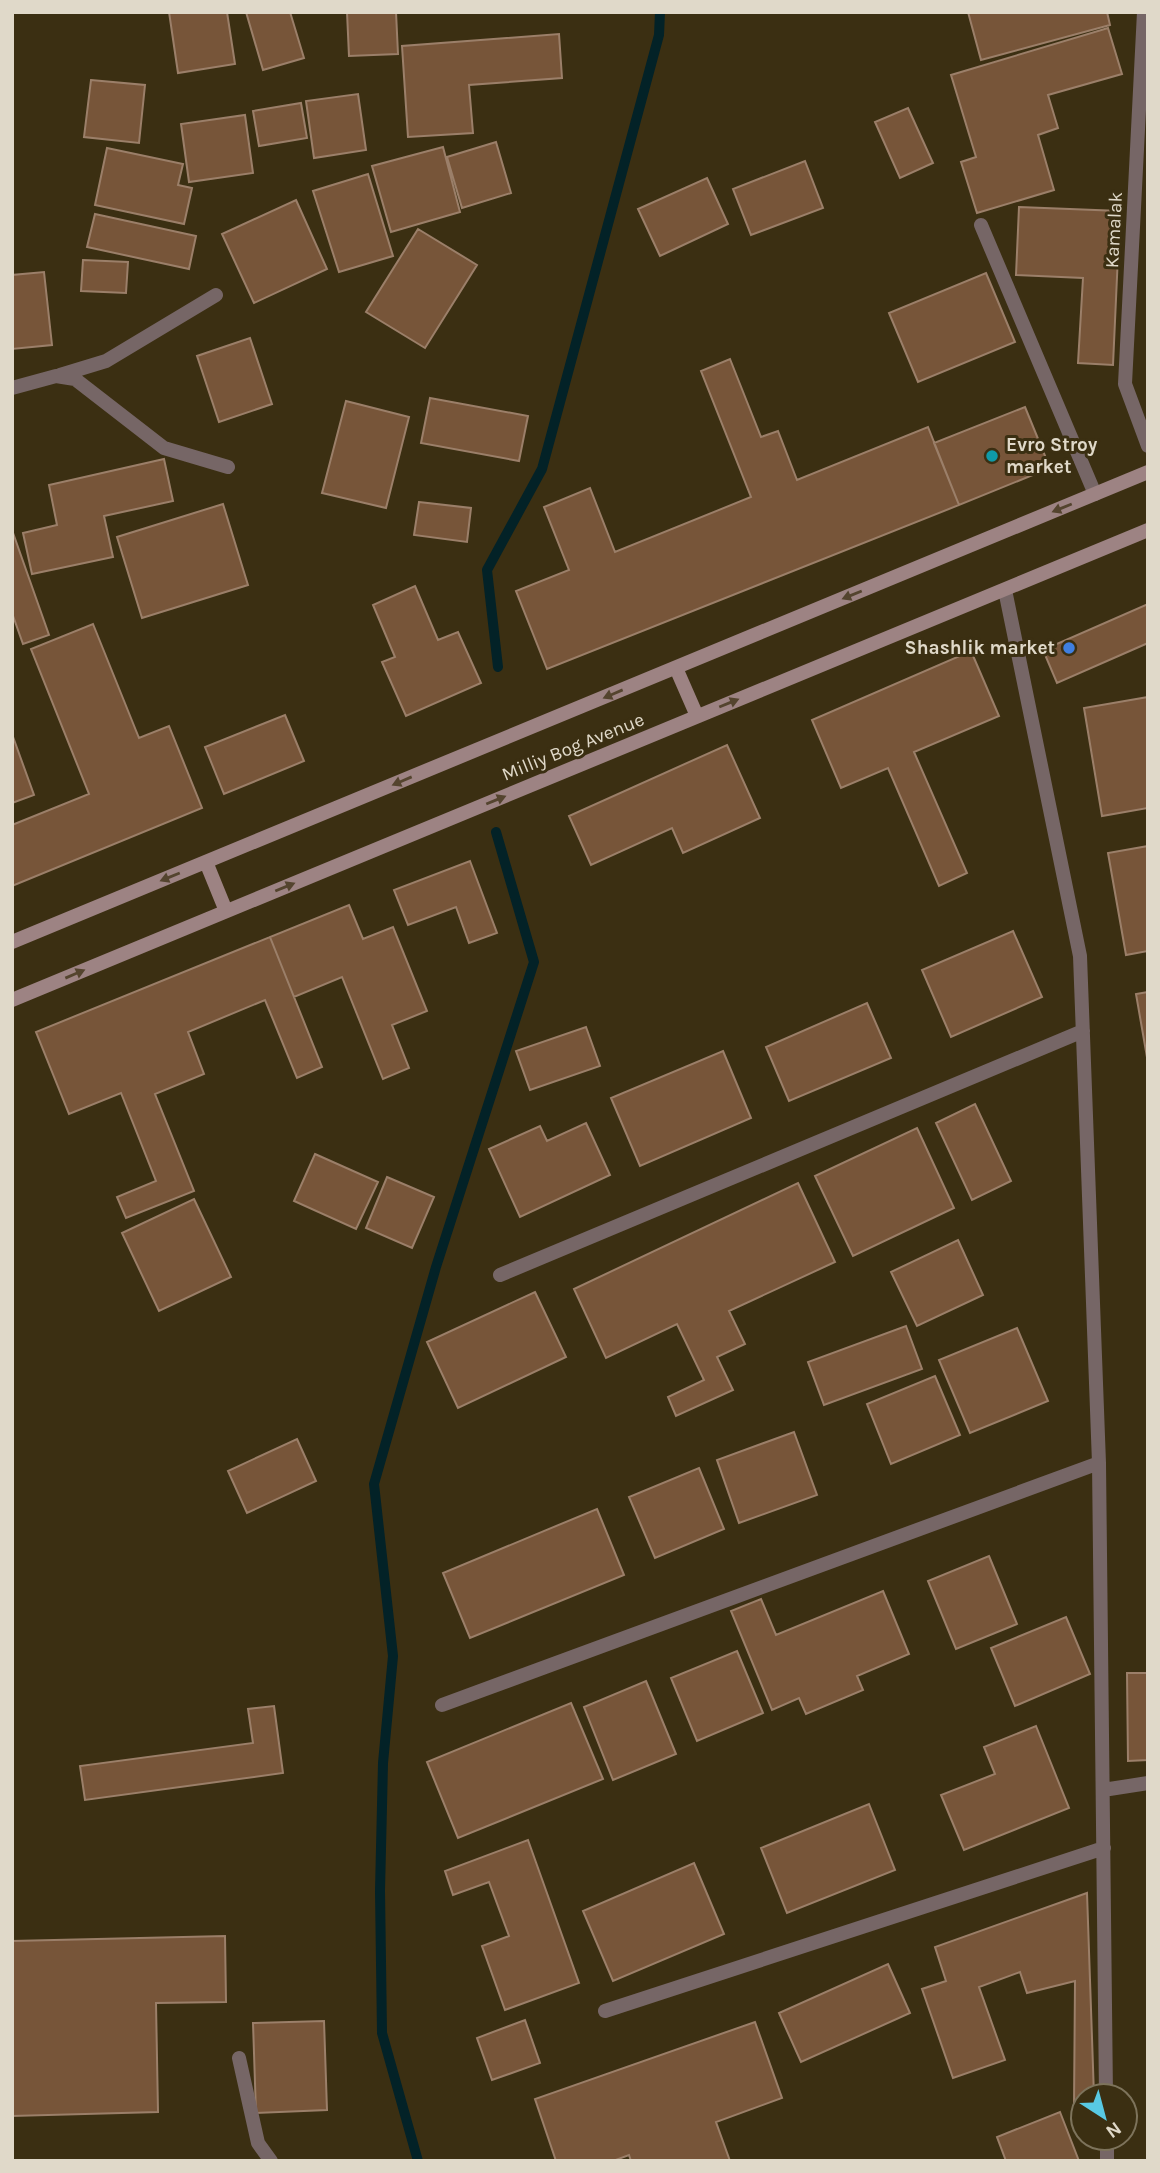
<svg xmlns="http://www.w3.org/2000/svg" width="1160" height="2173" font-family="Karla,sans-serif">
<rect width="100%" height="100%" fill="#3b2f12"/>
<g fill="none" stroke-linecap="round" stroke-linejoin="round">
<!-- stream -->
<path stroke="#032227" stroke-width="10" d="M498,667l-11,-97 55,-101 117,-434 1,-23
M418,2161l-36,-128 -2,-142 3,-128 10,-107 -19,-172 62,-217 98,-305 -38,-130"/>
</g>
<!-- building -->
<path fill="#775539" stroke="#9b7f69" stroke-width="2" d="M169,12h58l8,52 -57,9z
M246,12h44l14,46 -41,12z
M347,12h49l2,42 -49,2z
M968,12h139l3,13 -129,35z
M1108,28l14,46 -74,21 10,33 -20,7 16,55 -77,23 -16,-51 15,-5 -25,-82z
M559,34l3,44 -93,7 4,48 -65,4 -6,-91z
M91,80l54,5 -6,58 -55,-6z
M358,94l8,56 -52,8 -8,-57z
M301,103l6,35 -48,8 -6,-35z
M908,108l25,55 -33,15 -25,-56z
M245,115l8,58 -64,9 -8,-58z
M496,142l15,51 -49,15 -15,-51z
M443,147l17,65 -69,20 -19,-66z
M107,148l76,16 -5,21 14,3 -8,36 -89,-19z
M805,161l18,47 -72,27 -18,-46z
M368,174l25,82 -54,16 -26,-81z
M707,178l21,46 -68,32 -22,-47z
M296,200l31,69 -73,34 -32,-69z
M1019,207l101,4 -7,154 -35,-2 5,-85 -67,-3z
M95,214l101,22 -7,33 -102,-22z
M418,229l59,36 -52,83 -59,-36z
M83,260l45,2 -2,31 -45,-2z
M44,272l8,73 -40,4v-74z
M986,273l29,69 -97,40 -29,-69z
M250,338l22,66 -53,18 -22,-66z
M730,359l31,78 17,-6 19,49 131,-53 31,78 -412,164 -31,-78 53,-21 -25,-63 46,-19 25,64 136,-55 -50,-126z
M430,398l98,18 -9,45 -98,-18z
M346,401l63,16 -23,91 -64,-15z
M1025,407l25,61 -91,37 -25,-62z
M164,459l9,42 -69,15 9,41 -81,17 -9,-41 34,-8 -8,-40z
M419,502l52,6 -4,34 -53,-7z
M223,504l25,81 -106,33 -25,-81z
M12,530l37,105 -26,9 -11,-31z
M415,586l23,54 20,-8 23,51 -75,33 -24,-54 13,-5 -22,-52z
M1148,604v39l-91,40 -14,-33z
M93,624l46,114 30,-12 33,82 -190,78v-61l77,-31 -58,-145z
M971,651l28,65 -85,36 53,121 -28,13 -51,-118 -47,20 -29,-68z
M1148,697v111l-46,8 -18,-108z
M285,715l19,46 -80,33 -19,-47z
M12,734l22,61 -22,8z
M727,745l33,73 -77,35 -11,-25 -81,37 -22,-49z
M1148,846v105l-22,4 -18,-102z
M470,861l27,72 -28,10 -13,-36 -48,18 -14,-35z
M349,905l14,34 30,-12 34,84 -35,14 17,43 -26,11 -41,-102 -48,20 -24,-60z
M1013,931l29,66 -91,40 -29,-67z
M270,937l52,130 -25,11 -32,-78 -77,32 16,42 -49,20 39,97 -68,27 -9,-21 39,-16 -35,-88 -52,21 -33,-82z
M1148,992v71l-12,-69z
M867,1003l24,55 -102,43 -23,-54z
M586,1027l14,39 -70,24 -14,-39z
M723,1051l28,67 -111,48 -29,-68z
M975,1104l36,77 -39,19 -36,-77z
M586,1123l24,52 -90,42 -31,-68 51,-23 7,15z
M917,1128l37,80 -101,48 -38,-80z
M315,1154l63,28 -22,47 -62,-28z
M387,1177l47,20 -22,51 -46,-20z
M798,1183l37,79 -106,49 16,33 -28,13 16,33 -57,26 -8,-19 36,-17 -27,-56 -71,34 -32,-69z
M194,1199l37,78 -72,34 -37,-78z
M958,1240l25,55 -66,31 -26,-54z
M535,1292l31,65 -108,51 -31,-66z
M906,1326l16,43 -98,36 -16,-43z
M1017,1328l31,73 -78,32 -31,-73z
M935,1376l25,59 -69,29 -24,-60z
M794,1432l23,63 -78,28 -22,-63z
M297,1439l19,42 -69,32 -19,-42z
M699,1468l25,61 -69,29 -26,-61z
M597,1509l27,66 -154,63 -27,-65z
M989,1556l28,68 -61,25 -28,-68z
M883,1591l26,63 -52,22 6,14 -57,24 -7,-16 -27,12 -41,-99 30,-12 15,36z
M1066,1617l24,57 -75,32 -24,-58z
M737,1651l26,62 -66,28 -26,-63z
M1127,1673h21v87l-20,1z
M646,1681l30,73 -63,26 -29,-73z
M571,1703l32,76 -145,59 -31,-76z
M274,1706l9,67 -198,27 -5,-34 173,-23 -5,-34z
M1036,1726l33,82 -105,42 -23,-55 54,-21 -11,-27z
M869,1804l26,66 -108,43 -26,-65z
M528,1840l51,143 -74,27 -23,-64 27,-10 -20,-54 -36,13 -8,-24z
M694,1863l30,71 -111,47 -30,-70z
M1087,1893l7,203h-11v11h-9l1,-126 -48,12 -7,-21 -41,15 26,73 -52,18 -31,-89 24,-8 -11,-34z
M225,1936l1,66 -70,1 2,109 -146,4v-175z
M888,1964l22,49 -109,49 -22,-49z
M525,2020l15,43 -48,17 -15,-42z
M324,2021l3,89 -71,3 -3,-90z
M755,2022l27,76 -66,24 14,39h-99l-2,-6 -16,6h-57l-21,-62z
M1060,2112l19,49h-73l-9,-24z"/>
<g fill="none" stroke-linecap="round" stroke-linejoin="round">
<!-- lane -->
<path stroke="#766666" stroke-width="14" d="M981,225l114,269
M239,2058l19,85 13,18"/>
<!-- street -->
<path stroke="#766666" stroke-width="14" d="M1144,12l-19,372 23,62
M60,375l46,-14 110,-66
M12,388l44,-12 19,3 89,69 64,19
M1005,590l75,366 19,507 7,633
M500,1275l583,-244
M442,1705l657,-242
M1103,1790l45,-7
M605,2011l499,-163
M1107,2138v23"/>
<!-- secondary -->
<path stroke="#9d8383" stroke-width="14" d="M676,668l21,48
M206,862l20,49
M12,942l1136,-470
M12,1000l1136,-470"/>
</g>
<!-- one-way arrows -->
<defs><path id="oneway-solid" d="M-6-.8H1V-3.2L6.5 0L1 3.2V.8H-6Z" transform="scale(1.75)"/></defs>
<g fill="#54442e">
<use href="#oneway-solid" transform="translate(1062 508) rotate(158)"/>
<use href="#oneway-solid" transform="translate(852 595) rotate(158)"/>
<use href="#oneway-solid" transform="translate(613 694) rotate(157)"/>
<use href="#oneway-solid" transform="translate(729 703) rotate(-22)"/>
<use href="#oneway-solid" transform="translate(402 781) rotate(157)"/>
<use href="#oneway-solid" transform="translate(496 800) rotate(-22)"/>
<use href="#oneway-solid" transform="translate(170 877) rotate(158)"/>
<use href="#oneway-solid" transform="translate(285 887) rotate(-22)"/>
<use href="#oneway-solid" transform="translate(75 974) rotate(-23)"/>
</g>
<!-- markers -->
<circle fill="#0f9aa8" stroke="#3b2f12" stroke-width="2.5" cx="992" cy="456" r="7"/>
<circle fill="#3f7fe0" stroke="#3b2f12" stroke-width="2.5" cx="1069" cy="648" r="7"/>
<g text-anchor="middle" dominant-baseline="central" stroke-width="6" stroke-linejoin="round" paint-order="stroke">
<!-- street labels -->
<g font-size="19" fill="#e0d9c9" stroke="#3b2f12">
<text transform="translate(1114 230) rotate(-87)">Kamalak</text>
<text transform="translate(573 747) rotate(-22)">Milliy Bog Avenue</text>
</g>
<!-- poi labels -->
<g font-size="19" font-weight="bold" fill="#e0d9c9" stroke="#3b2f12" text-anchor="start">
<text x="1006" y="445">Evro Stroy<tspan x="1006" dy="22">market</tspan></text>
<text x="1055" y="648" text-anchor="end">Shashlik market</text>
</g>
</g>
<!-- border -->
<rect width="1160" height="2173" fill="none" stroke="#e0d9c9" stroke-width="28"/>
<!-- north arrow -->
<g transform="translate(1104 2117) rotate(144)"><circle r="33" fill="#3b2f12" stroke="#7d735b" stroke-width="2"/>
<path d="M0-5L12 26L0 18L-12 26Z" fill="#58c9e3"/>
<text y="-10" font-size="19" font-weight="bold" text-anchor="middle" fill="#e0d9c9">N</text>
</g>
</svg>
